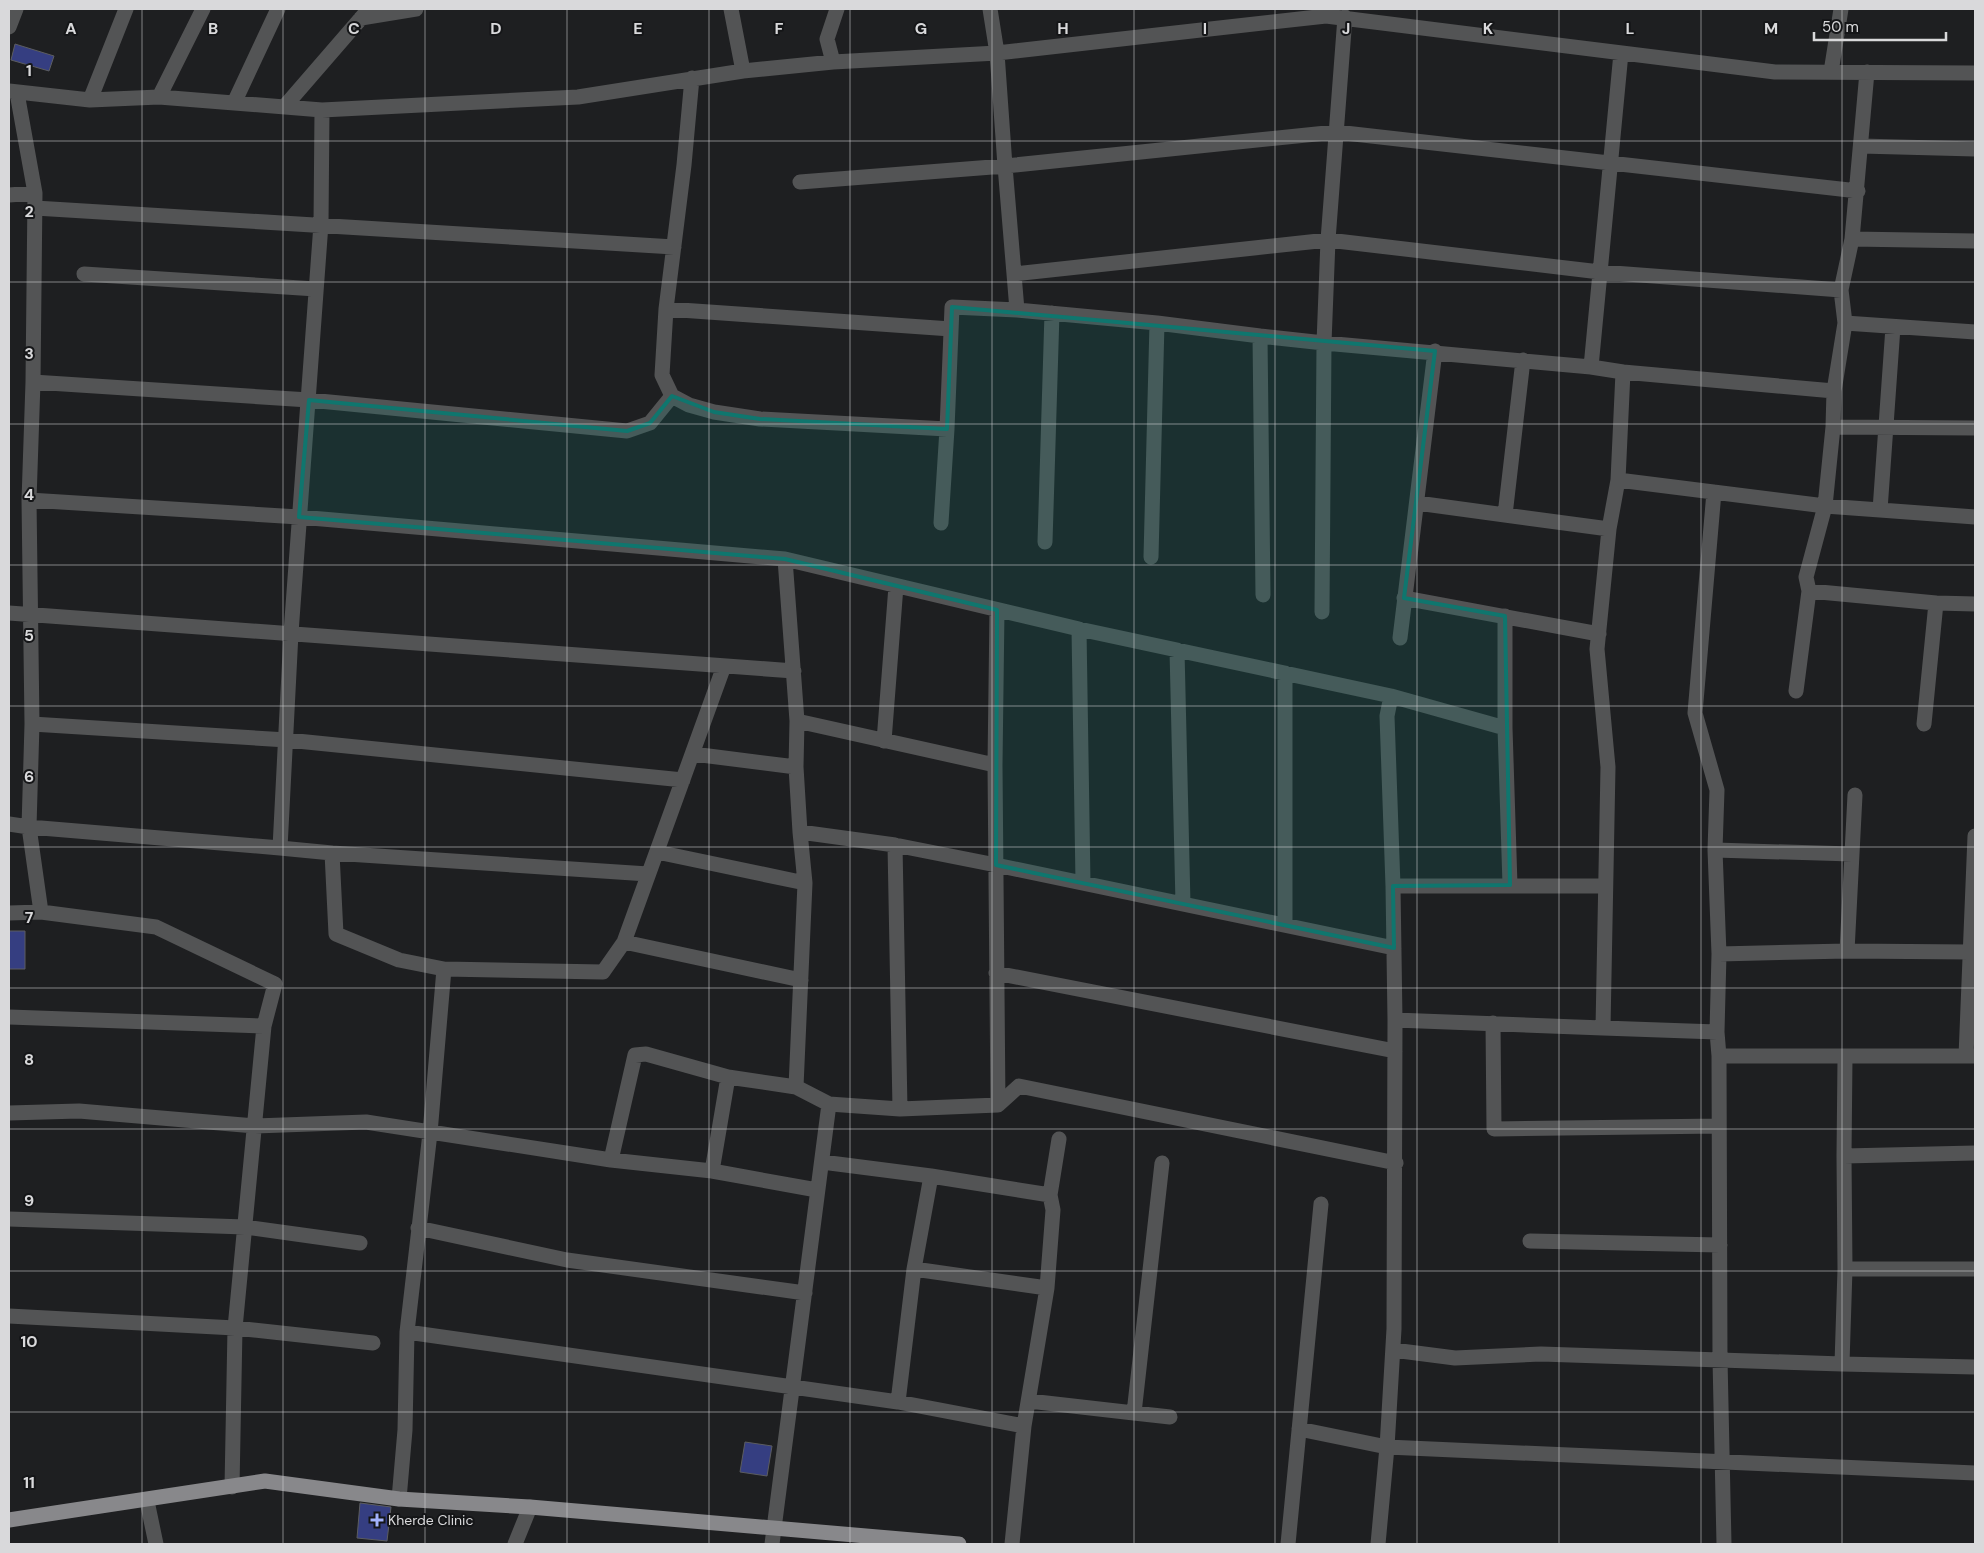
<svg xmlns="http://www.w3.org/2000/svg" width="1984" height="1553" font-family="'DM Sans',sans-serif">
<rect width="100%" height="100%" fill="#1e1f21"/>
<!-- building -->
<path fill="#353e81" stroke="#5c5d60" d="M15,44l39,12 -5,15 -38,-11z
M9,931h16v38h-16z
M745,1442l27,4 -5,30 -27,-4z
M360,1503l31,4 -4,34 -30,-3z"/>
<g fill="none" stroke-linecap="round" stroke-linejoin="round">
<!-- minor -->
<path stroke="#535455" stroke-width="15" d="M731,9l12,62
M990,9l7,44 8,113 331,-34 522,59
M361,18l55,-9
M9,27l7,-18
M1621,53l-30,314 32,5 -5,108 207,26 8,-79 1,-36 11,-68
M833,62l-6,-23 10,-30
M1831,72l10,-63
M692,78l-8,87 -18,144 -4,66 10,21 17,9 25,7 46,7 187,10 5,-122 65,3
M9,91l81,9 69,-3 163,13 256,-13 165,-26 90,-9 164,-9 329,-37 449,56 200,1
M17,93l18,100 -2,189
M159,97l44,-88
M90,100l36,-91
M234,103l44,-94
M285,106l84,-97
M322,110l-1,114 -30,409 -11,215 52,5 4,81 63,26 45,9 -14,164 -23,199 -2,98 -6,69
M1861,146l114,3
M800,182l205,-16 9,108 314,-34 272,32 241,18
M9,195l26,-2
M35,208l639,39
M1852,239l15,-167
M1975,241l-123,-2 -11,51 4,33 130,9
M84,274l232,15
M1014,274l3,36 140,13
M666,309l285,20
M1893,327l-13,183 95,7
M1523,360l-18,155 104,14
M1623,372l211,19
M1833,427l142,1
M1618,480l-9,49 -12,120 11,118 -5,261 114,4
M1714,492l-19,221 22,77 -2,60 4,104 -2,78 2,24
M29,500l4,-118 276,18 318,31 23,-8 22,-27
M1417,503l88,12
M941,523l6,-94
M1045,542l7,-229
M1151,557l6,-234 103,13
M785,559l12,162 -1,46 4,65 5,51 -9,204 33,17 71,5 98,-4 21,-19 377,77
M1809,591l127,12
M1263,595l-3,-259 64,7 4,-103 17,-223
M1404,598l195,36
M997,610l-2,155 3,340
M1322,612l2,-269 267,24
M9,613l785,58
M1079,629l4,254
M1400,638l35,-287
M1177,650l6,254
M1796,691l13,-100 -3,-14 19,-71 55,4
M1391,696l-4,20 6,170
M797,721l198,44
M32,724l255,16 396,40
M1924,724l12,-121 39,1
M1505,728l5,157
M884,741l12,-155
M693,754l103,13
M1855,795l-8,156 123,1
M9,824l20,3 3,-103 -3,-224 270,17 486,42 294,70 312,67 114,32v-112
M800,832l95,13 101,20 398,83
M895,845l5,264
M1715,850l137,4
M657,852l148,31
M332,853l316,21
M9,913l32,-1
M1285,923v-250
M624,942l177,38
M1719,954l128,-3
M444,969l159,3 21,-30 100,-276
M996,973l399,78
M9,1017l255,9
M1395,1020l-2,-134h212
M1493,1023l1,106 225,-3
M1975,1056h-9l9,-220
M1845,1058l-1,98 131,-3
M9,1113l70,-2 176,15 111,-4 245,38 101,11 105,19
M1844,1156l1,113 -3,95 133,3
M611,1160l24,-105 11,-1 82,23 68,10
M822,1162l109,14 -17,93 133,19 -23,138
M712,1171l16,-94
M931,1176l119,19 3,15 -6,78
M1050,1195l9,-56
M9,1219l236,8 115,16
M418,1228l149,32 238,33
M1530,1241l190,4
M1845,1269h130
M9,1316l226,12 138,15
M407,1332l491,70 126,24 -12,118
M1393,1350l62,8 86,-4 301,10
M1029,1401l105,12 28,-250
M898,1402l16,-133
M1134,1413l36,4
M1299,1429l88,18 7,-118 1,-309 208,8
M232,1487l3,-159 29,-302 11,-42 -119,-57 -115,-15 -12,-85 251,21
M147,1501l9,43
M515,1544l15,-37
M772,1544l57,-440
M1288,1544l33,-340
M1378,1544l9,-97 588,26
M1724,1544l-4,-185 -1,-303h247"/>
<!-- major -->
<path stroke="#88888b" stroke-width="15" d="M9,1520l256,-39 134,18 131,8 429,37"/>
</g>
<!-- marked area -->
<path fill="#0f766e" fill-opacity="0.2" stroke="#0f766e" stroke-width="4" stroke-linejoin="round" d="M952,307l483,44 -31,247 101,18 5,269 -117,1 1,62 -398,-83 1,-255 -212,-51 -486,-42 10,-117 318,31 23,-8 22,-27 42,16 46,7 187,10z"/>
<!-- grid -->
<path fill="none" stroke="#d9d9db" stroke-width="1" stroke-opacity="0.55" d="M142,9v1535M283,9v1535M425,9v1535M567,9v1535M709,9v1535M850,9v1535M992,9v1535M1134,9v1535M1275,9v1535M1417,9v1535M1559,9v1535M1701,9v1535M1842,9v1535M9,141h1966M9,282h1966M9,424h1966M9,565h1966M9,706h1966M9,847h1966M9,988h1966M9,1129h1966M9,1271h1966M9,1412h1966"/>
<!-- markers -->
<path fill="#a2b2fd" stroke="#151618" stroke-width="2" d="M374.5 1512.5h5v5h5v5h-5v5h-5v-5h-5v-5h5z"/>
<g text-anchor="middle" dominant-baseline="central" stroke-width="4" stroke-linejoin="round" paint-order="stroke">
<!-- poi labels -->
<g font-size="14" fill="#d9d9db" stroke="#151618" text-anchor="start">
<text x="388" y="1520">Kherde Clinic</text>
</g>
</g>
<g font-size="16" text-anchor="middle" font-weight="bold" fill="#d9d9db" stroke="#151618" stroke-width="4" stroke-linejoin="round" paint-order="stroke">
<text x="71" y="34">A</text>
<text x="213" y="34">B</text>
<text x="354" y="34">C</text>
<text x="496" y="34">D</text>
<text x="638" y="34">E</text>
<text x="779" y="34">F</text>
<text x="921" y="34">G</text>
<text x="1063" y="34">H</text>
<text x="1205" y="34">I</text>
<text x="1346" y="34">J</text>
<text x="1488" y="34">K</text>
<text x="1630" y="34">L</text>
<text x="1771" y="34">M</text>
<text x="29" y="76">1</text>
<text x="29" y="217">2</text>
<text x="29" y="359">3</text>
<text x="29" y="500">4</text>
<text x="29" y="641">5</text>
<text x="29" y="782">6</text>
<text x="29" y="923">7</text>
<text x="29" y="1065">8</text>
<text x="29" y="1206">9</text>
<text x="29" y="1347">10</text>
<text x="29" y="1488">11</text>
</g>
<!-- border -->
<rect width="1984" height="1553" fill="none" stroke="#d9d9db" stroke-width="20"/>
<!-- scale -->
<path d="M1814 32v8h132v-8" fill="none" stroke="#d9d9db" stroke-width="2.5"/>
<text x="1822" y="32" font-size="15" fill="#d9d9db" stroke="#151618" stroke-width="4" paint-order="stroke">50 m</text>
</svg>
